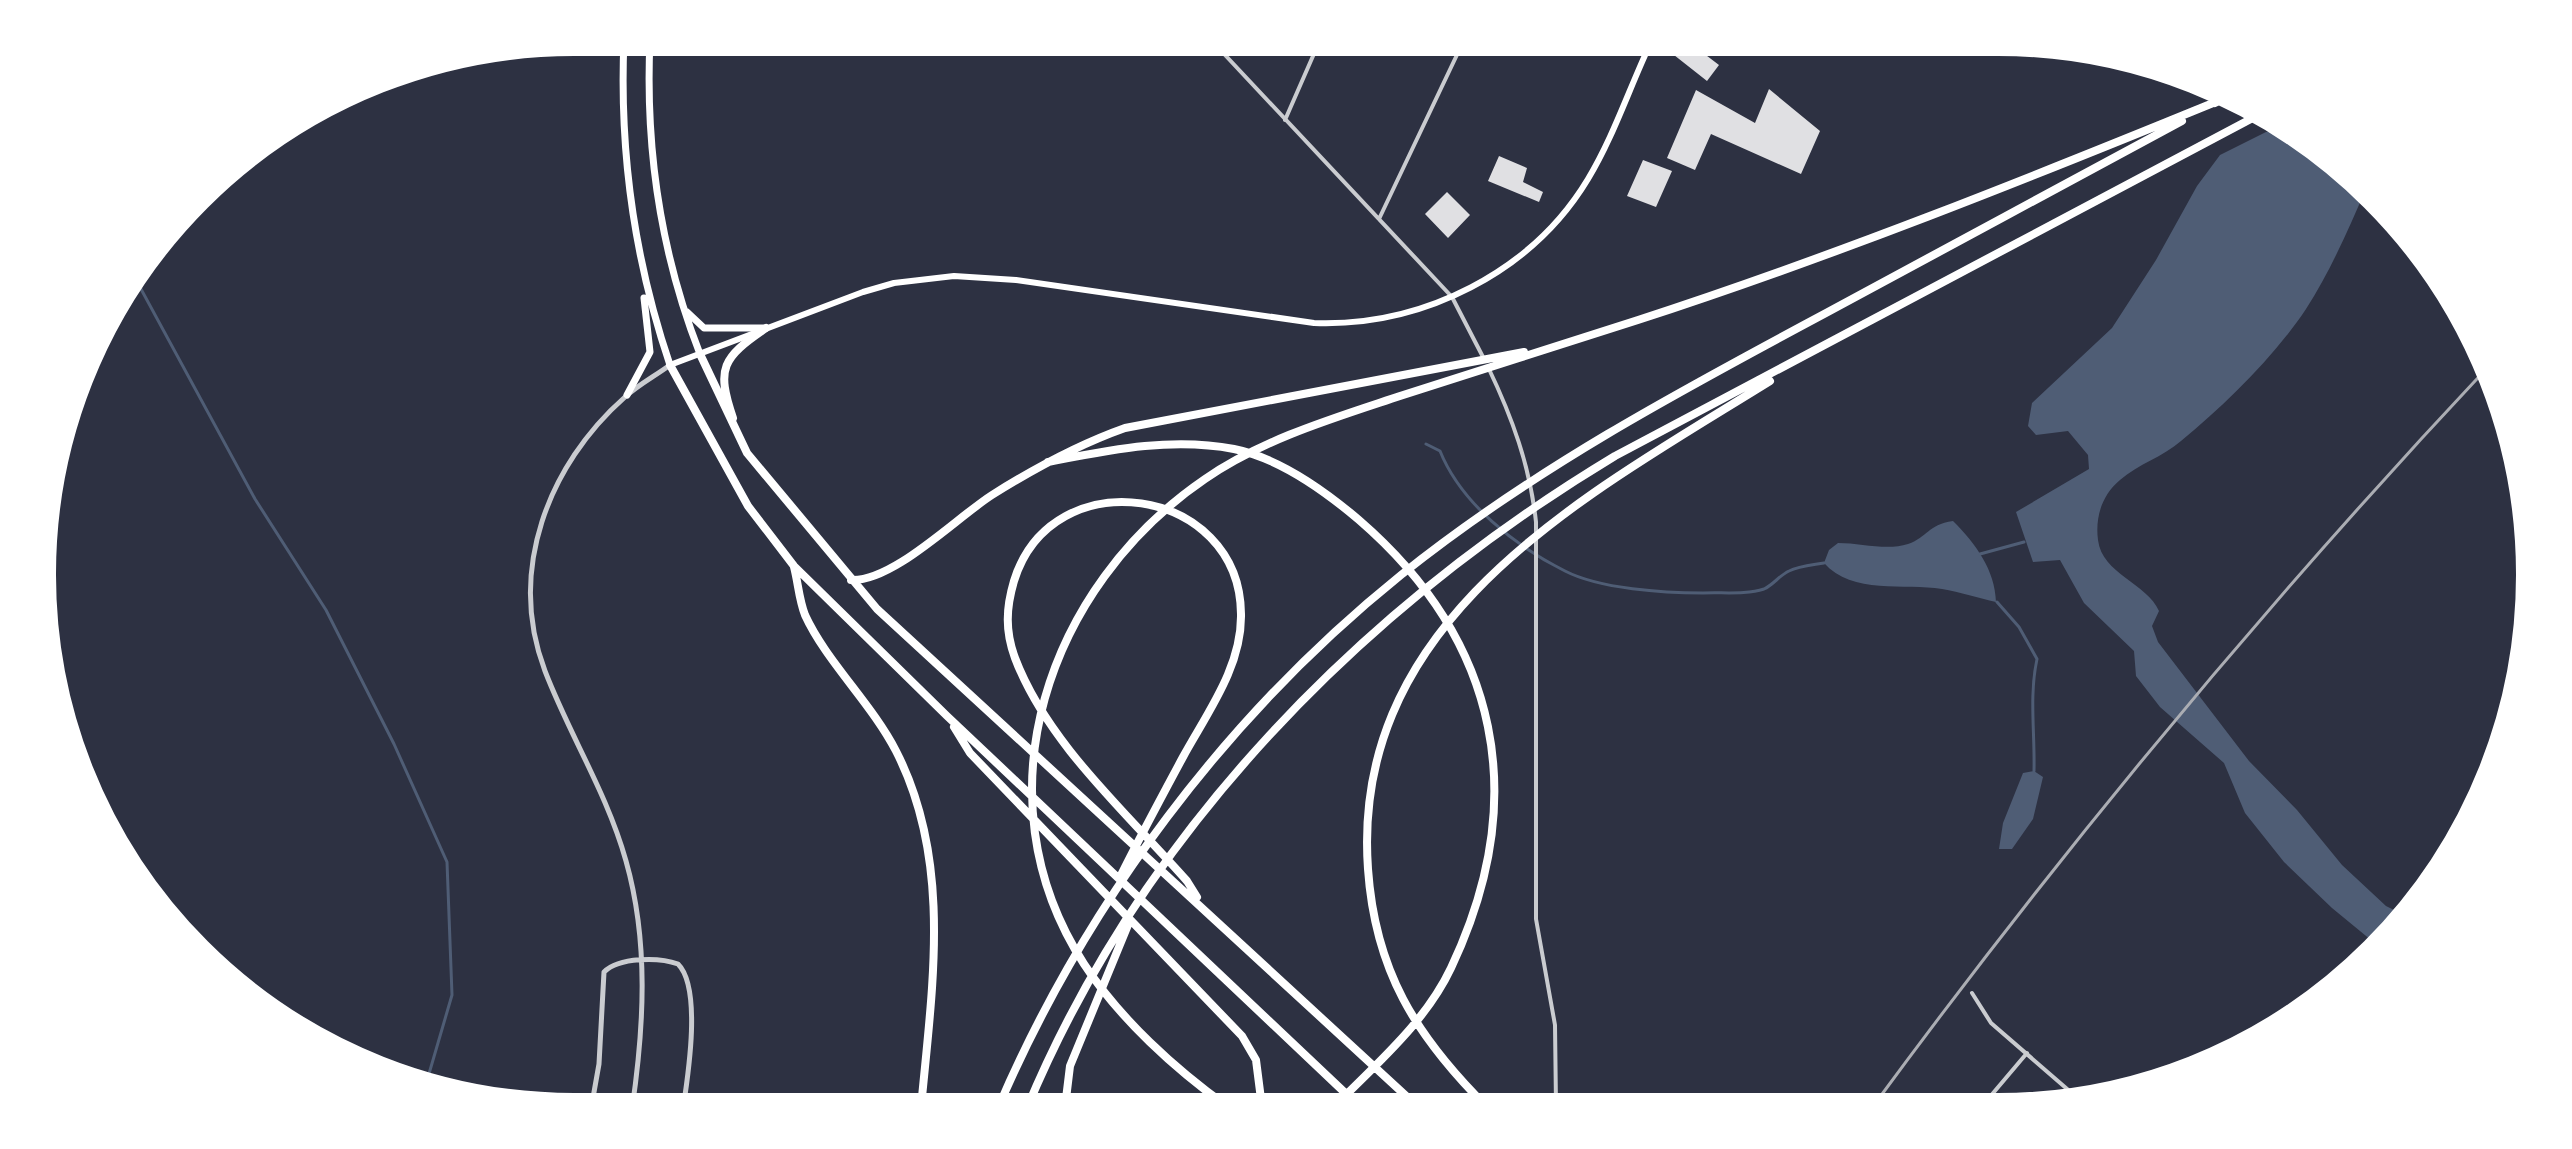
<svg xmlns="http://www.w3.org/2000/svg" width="2572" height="1149" font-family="Signika,sans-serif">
<rect width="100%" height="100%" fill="#2d3142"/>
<!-- water -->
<path fill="#4f5d75" d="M2287,128l63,45 16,16c-18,41 -36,83 -60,120 -32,48 -80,95 -125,132 -18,16 -43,23 -61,39 -18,15 -25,37 -22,60 4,34 49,43 61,71l-7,15 6,16 91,119 48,49 45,55 44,41 20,10 -29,29 -45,-37 -48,-46 -39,-49 -21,-50 -64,-56 -24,-31 -2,-25 -50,-48 -24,-43 -27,2 -17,-50 73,-43 -1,-14 -20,-24 -32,4 -8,-9 4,-23 80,-75 44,-68 41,-74 23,-31 46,-23z
M1953,521c23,23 42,49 43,81 -17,-4 -36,-10 -54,-13 -37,-6 -90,6 -118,-26l5,-13 9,-7c23,0 49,8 70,1 20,-7 19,-19 45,-23z
M2034,771l9,6 -10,42 -21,30h-13l4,-26 20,-50z"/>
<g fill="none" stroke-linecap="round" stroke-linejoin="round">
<!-- stream -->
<path stroke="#4f5d75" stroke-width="3" d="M135,278l120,221 71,111 68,134 53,118 5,133 -26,89
M1426,444l14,7c21,52 75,95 125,120 35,18 99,22 138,22 19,-1 43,2 61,-4 9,-4 16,-14 25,-18 10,-5 24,-6 35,-8
M1980,554l44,-12
M1997,602l22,25 18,32c-8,37 -2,74 -3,112"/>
</g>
<!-- building -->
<path fill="#e0e0e3" d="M1686,40l33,25 -12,16 -33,-26z
M1769,89l51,42 -19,43 -90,-40 -16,36 -28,-12 29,-68 59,33z
M1499,156l28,12 -4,14 20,10 -4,10 -51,-21z
M1643,160l29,11 -16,36 -29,-11z
M1447,192l23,23 -22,23 -23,-24z"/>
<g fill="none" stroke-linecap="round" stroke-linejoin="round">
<!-- minor -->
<path stroke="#caccd0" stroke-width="4" d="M1211,40l241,257 32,62
M1285,120l35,-80
M1379,219l85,-179
M1488,367c24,50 42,99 48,155v397l19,106 1,81
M1972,993l19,30 90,78
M1983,1105l44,-52"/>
<!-- tertiary -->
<path stroke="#caccd0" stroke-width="5" d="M2391,930l34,-37
M591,1109l8,-45 5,-92c15,-15 55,-15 74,-8 24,24 10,112 5,145
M632,1109c12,-82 17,-167 -6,-248 -19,-68 -56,-125 -81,-190 -38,-100 3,-206 80,-274 13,-12 30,-21 45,-32"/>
<!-- secondary -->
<path stroke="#fff" stroke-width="6" d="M670,365l193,-73 31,-9 60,-7 62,4 298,43c109,4 218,-51 274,-144 26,-43 42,-93 64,-139"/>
<!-- trunk -->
<path stroke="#fff" stroke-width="7" d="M624,40c-5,113 10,219 46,325
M650,40c-5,108 10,212 50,314
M687,312l17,16h62
M627,395l23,-43 -6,-54"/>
<!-- motorway -->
<path stroke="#fff" stroke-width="8" d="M2215,103l14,-7
M700,354l47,99 130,156 540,497
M670,365l78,141 46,60 153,150 413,391
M733,418c-17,-50 -11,-60 33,-90
M1048,462c62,-12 123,-25 186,-13 45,9 91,42 125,71 141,122 172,279 92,448 -26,55 -75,96 -117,139
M794,567c4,15 5,33 11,48 21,46 67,89 91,136 57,111 36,237 25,357
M851,580c42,2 105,-62 141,-85 43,-27 85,-50 133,-67l399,-76
M954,727l16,26 272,283 14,24 6,47
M1121,875c20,-40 41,-79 62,-118 24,-44 59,-90 58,-143 -1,-128 -189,-156 -227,-33 -8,27 -9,50 1,77 32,85 112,155 172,223l10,16
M1486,1106c-71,-71 -111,-136 -118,-237 -18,-252 219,-374 402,-488
M1065,1107l5,-41 58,-141
M1228,1107c-53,-38 -108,-88 -144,-143 -109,-168 -36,-378 121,-485 58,-40 129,-61 195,-83 79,-26 159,-50 238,-76 197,-64 389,-141 580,-219
M998,1108c88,-205 229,-393 403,-533 131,-105 277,-183 425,-262 119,-64 237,-128 356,-192
M1027,1108c115,-276 334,-499 588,-652l649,-344"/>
<!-- rail -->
<path stroke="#abadb3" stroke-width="3" d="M1874,1105c189,-257 395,-505 614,-738"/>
</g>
<!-- crop -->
<path d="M0 0H2572V1149H0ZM574 54H1998A520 520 0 0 1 2518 574V575A520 520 0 0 1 1998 1095H574A520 520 0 0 1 54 575V574A520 520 0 0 1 574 54Z" fill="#fff" fill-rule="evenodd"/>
<path fill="none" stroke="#fff" stroke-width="4" d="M574 54H1998A520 520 0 0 1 2518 574V575A520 520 0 0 1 1998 1095H574A520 520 0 0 1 54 575V574A520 520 0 0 1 574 54Z"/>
</svg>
